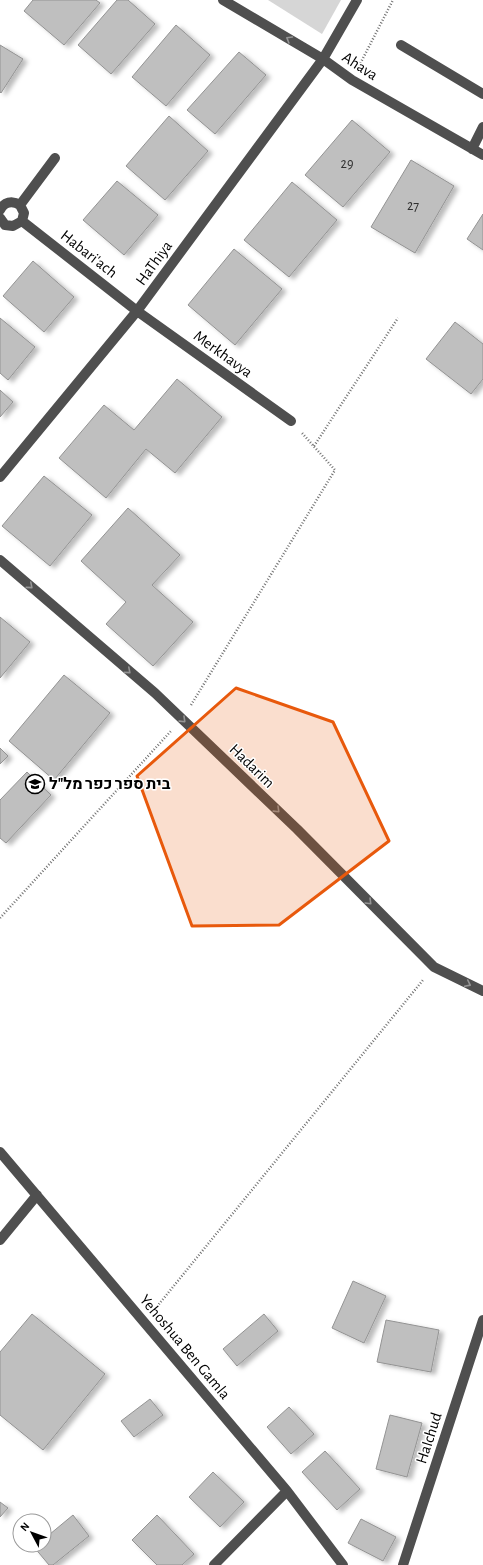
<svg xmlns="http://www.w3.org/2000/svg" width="483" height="1565" font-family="'Alegreya Sans',Heebo,sans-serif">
<defs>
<filter id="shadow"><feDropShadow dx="4.5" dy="2.5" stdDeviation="2" flood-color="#0004"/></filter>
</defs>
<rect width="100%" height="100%" fill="#fff"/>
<!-- green -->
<path fill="#d6d6d6" d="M268,0h73l-19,34z"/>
<!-- building -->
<path fill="#bfbfbf" stroke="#939393" filter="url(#shadow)" d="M33,0h63l4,3 -36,42 -40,-34z
M117,0h11l27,24 -44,50 -33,-29z
M176,25l34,30 -44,51 -34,-29z
M0,45l23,14 -22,34 -1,-1z
M239,52l27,23 -51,59 -28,-24z
M169,116l39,35 -43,49 -39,-34z
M352,120l38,32 -47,55 -38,-32z
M411,160l43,26 -39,67 -44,-26z
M117,181l41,34 -34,40 -41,-35z
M292,182l45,38 -48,57 -45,-37z
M483,214v36l-16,-11z
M234,249l48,40 -47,56 -47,-40z
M33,261l41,36 -30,35 -41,-36z
M0,318l35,29 -27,33 -8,-7z
M455,322l28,22v35l-12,15 -45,-35z
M177,379l45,38 -47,56 -29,-24 -40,49 -47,-40 45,-53 30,25z
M0,390l13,12 -13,15z
M44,476l48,39 -42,51 -48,-40z
M128,508l52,47 -28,30 41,37 -40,44 -47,-42 20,-22 -45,-41z
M0,617l30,25 -30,36z
M64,675l46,38 -56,67 -45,-39z
M0,748l8,8 -8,8z
M27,772l24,23 -45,48 -6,-5v-38z
M353,1281l33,15 -22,47 -32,-15z
M32,1314l73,60 -62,76 -43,-35v-63z
M264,1314l14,17 -41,35 -14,-17z
M386,1320l53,10 -8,42 -54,-10z
M150,1399l13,16 -29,22 -13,-16z
M289,1407l25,27 -23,20 -24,-27z
M390,1415l32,8 -15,54 -31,-8z
M325,1451l35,38 -23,21 -35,-38z
M213,1472l31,30 -24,25 -31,-30z
M0,1502l8,6 -8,9z
M73,1515l16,21 -36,29h-4l-15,-18 2,-2h8v-6z
M157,1515l37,39 -12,11h-25l-25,-25z
M361,1519l35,18 -13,24 -35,-18z"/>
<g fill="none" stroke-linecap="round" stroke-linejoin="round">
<!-- path -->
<path stroke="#717171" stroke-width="2.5" stroke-dasharray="1 2" stroke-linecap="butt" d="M359,66l34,-66
M314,446l84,-128
M191,705l144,-235 -33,-37
M0,918l171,-187
M155,1309l268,-329"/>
<!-- minor -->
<path stroke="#4f4f4f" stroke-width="10" d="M223,0l100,59 29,21 131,75
M401,45l82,49
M472,149l11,-22
M20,205l35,-47
M0,210c4,-8 12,-10 20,-5l4,8 -2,8 -9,5 -8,-1 -5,-7
M22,221l115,90 154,110
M0,477l137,-166 186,-252 34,-59
M0,560l155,133 142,136 137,138 49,24
M0,1152l287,339 56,74
M0,1240l37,-45
M214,1565l73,-74
M403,1565l80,-245"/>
</g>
<!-- one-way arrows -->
<defs><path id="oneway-chevron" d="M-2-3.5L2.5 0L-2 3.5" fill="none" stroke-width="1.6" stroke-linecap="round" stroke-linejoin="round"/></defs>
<g stroke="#959595">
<use href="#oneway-chevron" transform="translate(289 39) rotate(-149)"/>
<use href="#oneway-chevron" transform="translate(30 586) rotate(41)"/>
<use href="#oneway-chevron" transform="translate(128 671) rotate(41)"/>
<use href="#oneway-chevron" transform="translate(183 720) rotate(44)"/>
<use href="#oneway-chevron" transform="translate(277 810) rotate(44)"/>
<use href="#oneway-chevron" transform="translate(369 902) rotate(45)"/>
<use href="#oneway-chevron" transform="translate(468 984) rotate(26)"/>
</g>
<!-- marked area -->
<path fill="#e8590c" fill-opacity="0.2" stroke="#e8590c" stroke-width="3" stroke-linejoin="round" d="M236,688l97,34 56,119 -110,84 -87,1 -55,-150z"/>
<!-- icons -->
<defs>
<symbol id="school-ring" viewBox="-11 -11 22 22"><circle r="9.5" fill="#fff" stroke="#000" stroke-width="1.5"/><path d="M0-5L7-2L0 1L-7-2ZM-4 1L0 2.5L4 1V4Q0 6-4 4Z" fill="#000"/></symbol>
</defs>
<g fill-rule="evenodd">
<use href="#school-ring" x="24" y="773" width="22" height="22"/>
</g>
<g text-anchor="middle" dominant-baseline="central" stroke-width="3" stroke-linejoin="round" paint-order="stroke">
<!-- number labels -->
<g font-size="14" fill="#303030">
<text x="347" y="164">29</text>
<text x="413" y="206">27</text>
</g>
<!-- street labels -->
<g font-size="16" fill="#000" stroke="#fff">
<text transform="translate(360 66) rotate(33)">Ahava</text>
<text transform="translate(89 254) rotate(38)">Habari'ach</text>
<text transform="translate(154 263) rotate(-54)">HaThiya</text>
<text transform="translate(223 354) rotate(36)">Merkhavya</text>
<text transform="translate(252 766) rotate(44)">Hadarim</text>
<text transform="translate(185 1347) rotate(50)">Yehoshua Ben Gamla</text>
<text transform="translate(429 1438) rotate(-72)">HaIchud</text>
</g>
<!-- poi labels -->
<g font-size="16" font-weight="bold" fill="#000" stroke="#fff" text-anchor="start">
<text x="49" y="784">בית ספר כפר מל"ל</text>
</g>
</g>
<!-- north arrow -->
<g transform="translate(32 1533) rotate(311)"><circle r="19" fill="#ffffff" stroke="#999999"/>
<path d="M0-3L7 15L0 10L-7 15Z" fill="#000000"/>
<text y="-6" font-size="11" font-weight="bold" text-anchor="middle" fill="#000000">N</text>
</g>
</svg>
